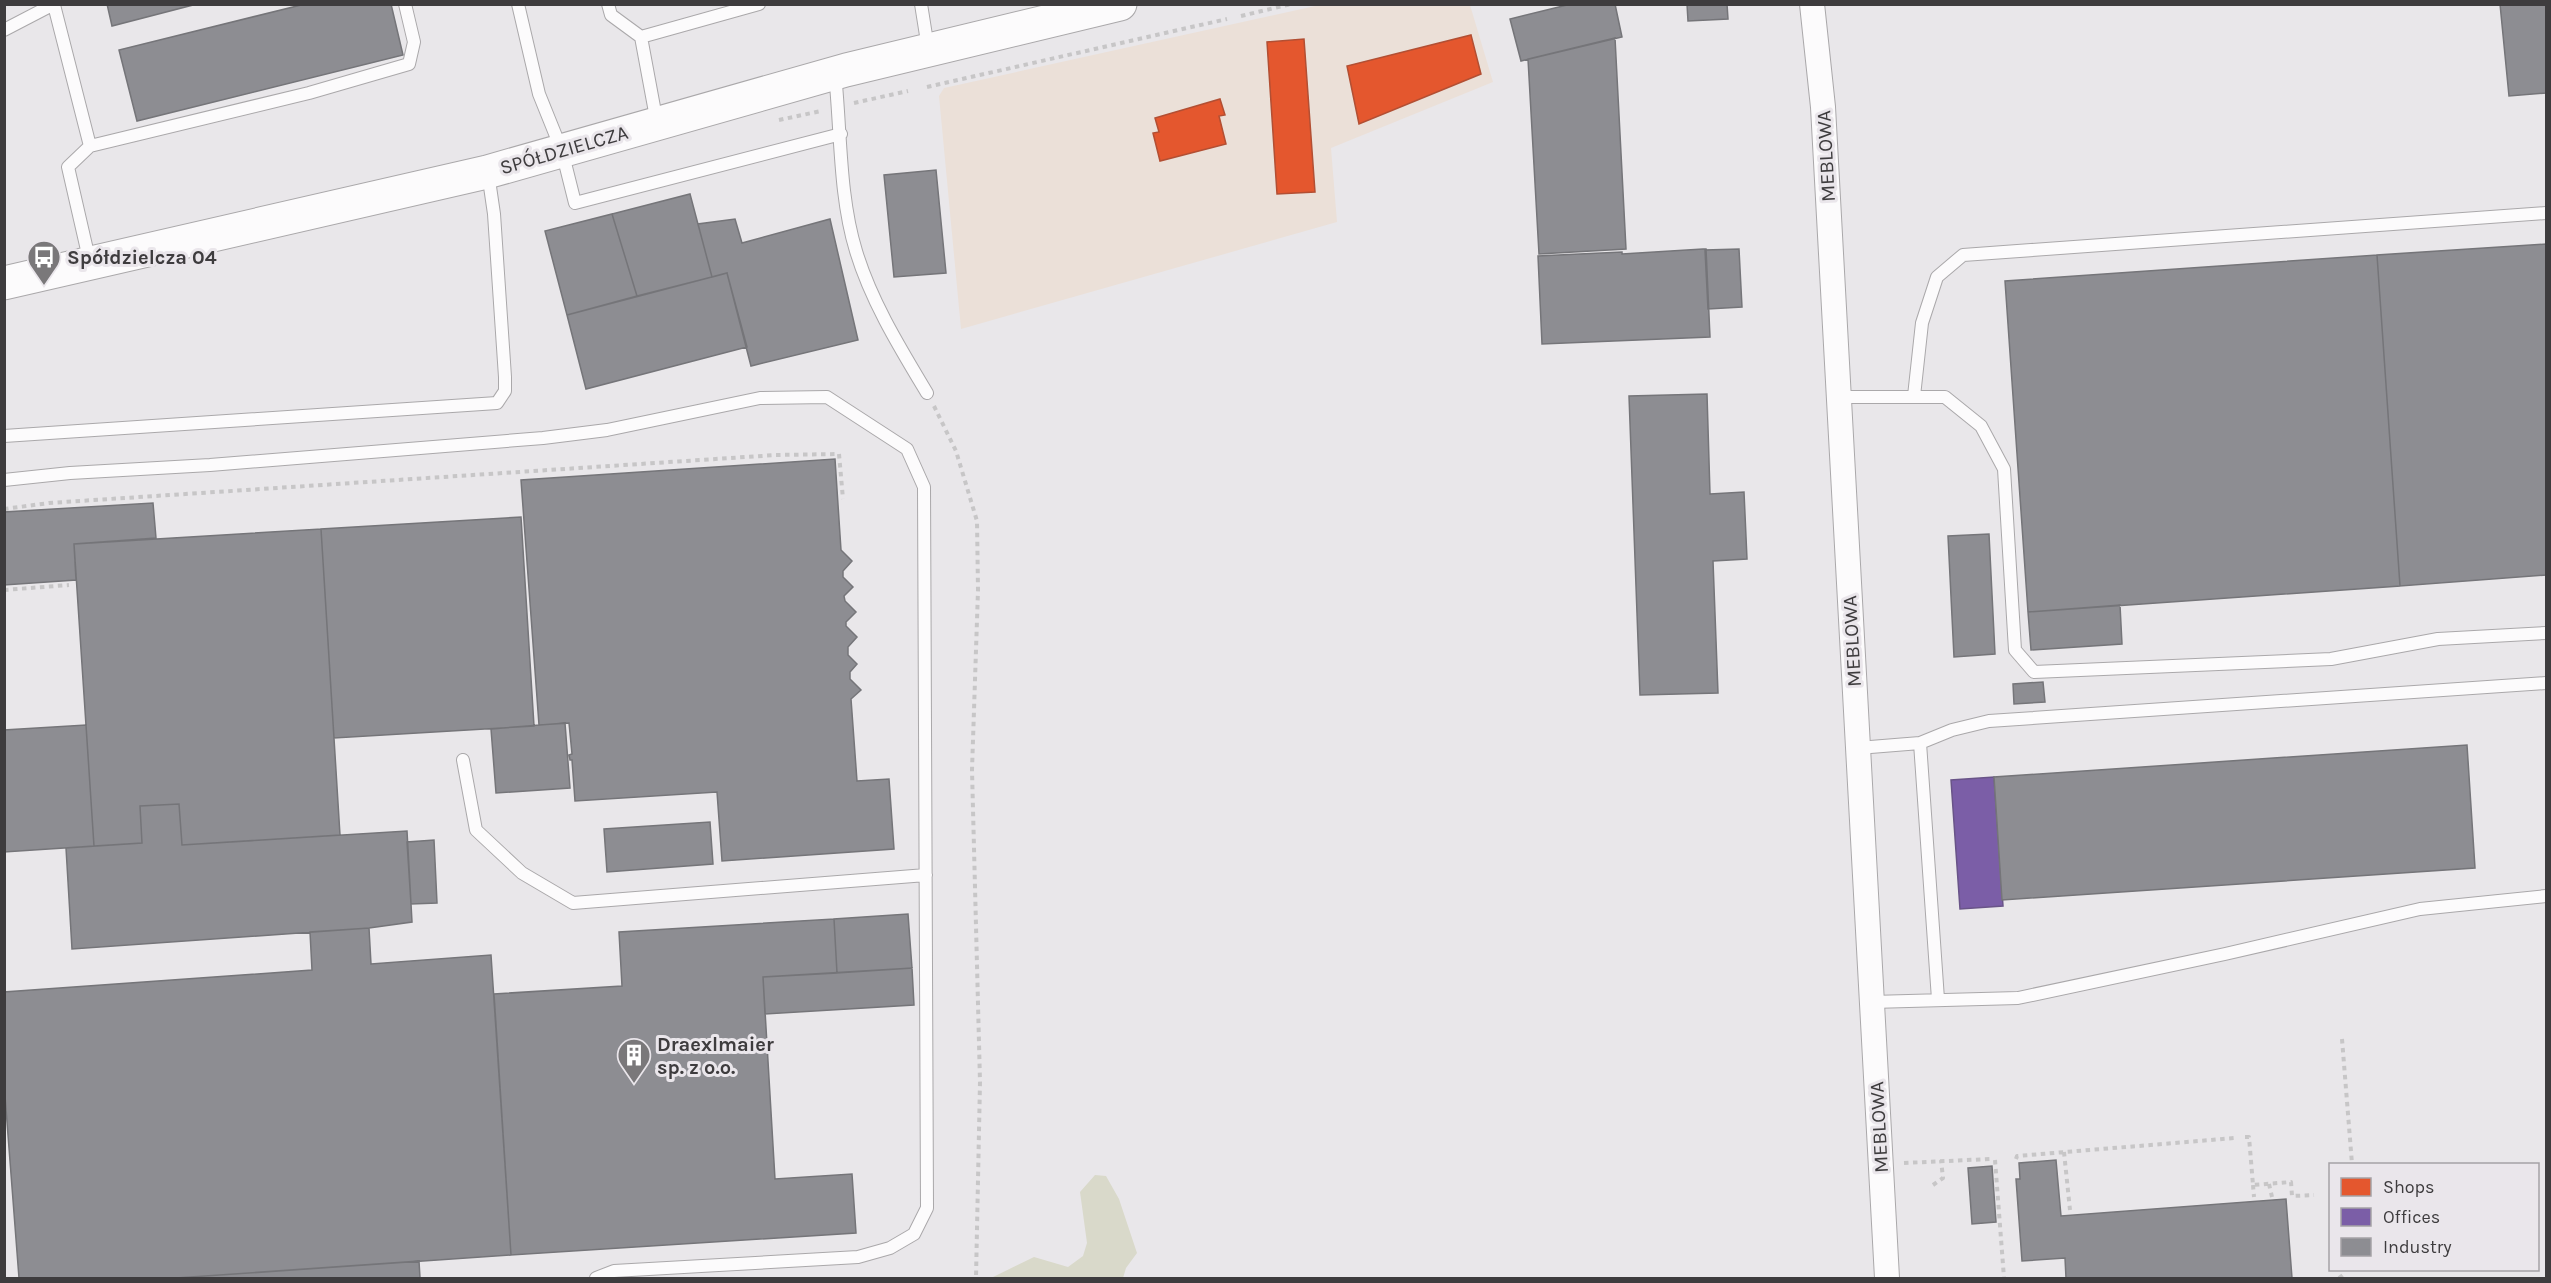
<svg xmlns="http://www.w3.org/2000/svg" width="2551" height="1283" font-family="Karla,sans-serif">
<rect width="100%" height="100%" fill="#e9e7ea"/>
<!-- commercial -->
<path fill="#ebe0d8" d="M1324,4l146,1 23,77 -162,66 6,74 -376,107 -22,-233 5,-8z"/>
<!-- green -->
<path fill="#d9d9ca" d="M1095,1175l11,1 13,23 18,54 -11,15 -3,10h-132l43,-21 34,10 15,-11 4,-13 -7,-51z"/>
<!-- shops -->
<path fill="#e4572e" stroke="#b24f33" stroke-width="1.5" d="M1471,35l10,39 -122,50 -12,-58z
M1304,39l11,153 -38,2 -10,-152z
M1220,99l5,16 -6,1 7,28 -66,17 -7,-28 6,-1 -4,-14z"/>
<!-- offices -->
<path fill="#7b5ea7" stroke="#695488" stroke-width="1.5" d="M1994,777l9,129 -43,3 -9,-129z"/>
<!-- industry -->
<path fill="#8d8d92" stroke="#757579" stroke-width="1.5" d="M107,4h90l-85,22z
M305,4h86l12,51 -266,66 -18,-71z
M1571,4h44l7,33 -101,24 -11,-42z
M1687,4h40l1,15 -40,2z
M2500,4h46v89l-37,3z
M1615,38l11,211 -87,5 -11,-195z
M936,170l10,103 -52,4 -10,-102z
M690,194l22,83 -75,19 -25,-82z
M612,214l25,82 -70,19 -22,-84z
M735,219l7,24 88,-24 28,121 -107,26 -24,-93 -15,4 -14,-53z
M2546,244v331l-146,11 -23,-331z
M1703,249h3l4,88 -168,7 -4,-88 84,-4v2z
M1739,249l3,58 -34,2 -3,-59z
M2377,255l23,331 -372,26 -23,-331z
M727,273l20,74 -161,42 -19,-74z
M1707,394l3,100 34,-2 3,67 -34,2 5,132 -78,2 -11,-299z
M835,459l6,91 11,11 -9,10v6l10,10 -9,9 1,5 11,11 -10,10v4l11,11 -9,10v8l9,9 -7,8v7l11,11 -10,9 6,82 32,-2 5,70 -172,12 -5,-69 -142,9 -3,-41h-2l-1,-5 3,-1 -3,-31 -30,2 -18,-245z
M153,503l3,35 -82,6 2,36 -72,5v-73z
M521,517l13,209 -200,12 -13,-209z
M321,529l19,306 -158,10 -3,-41 -39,2 2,37 -48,3 -20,-302z
M1989,534l6,120 -41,3 -6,-121z
M2120,605l2,39 -91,6 -3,-38z
M2043,682l2,20 -31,2 -1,-20z
M565,723l5,65 -74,5 -5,-64z
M86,725l8,121 -90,6v-122z
M2467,745l8,123 -473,32 -8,-123z
M179,804l3,41 225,-14 5,91 -43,6 -297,21 -6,-101 76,-5 -2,-37z
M710,822l3,42 -106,8 -3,-43z
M434,840l3,63 -26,1 -4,-62z
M908,914l4,54 -75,5 -3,-54z
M834,919l3,54 -74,4 12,202 77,-5 4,59 -345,22 -17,-261 128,-8 -3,-54z
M369,928l2,36 120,-9 20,300 -335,23h-157l-15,-195v-91l308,-22 -2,-38z
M912,968l2,37 -149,9 -2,-37z
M2056,1160l5,56 225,-17 6,79h-226l-1,-20 -43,3 -6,-82h4l-1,-16z
M1992,1166l4,56 -24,2 -4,-56z
M419,1261l1,17h-244z"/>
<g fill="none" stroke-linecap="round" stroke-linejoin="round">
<defs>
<path id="lane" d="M518,4l21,90 23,57 13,52 266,-69
M608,4l3,11 30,22 16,86
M921,4l7,44
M54,5l36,141 -22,21 22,96
M4,30l50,-26
M641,37l118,-33
M835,74c6,57 4,122 21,177 15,50 44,97 71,142
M90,146l219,-53 100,-29 5,-22 -9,-38
M1914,396l8,-73 15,-46 26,-22 583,-42
M1839,397h106l36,29 23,43 11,181 19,22 297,-13 107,-20 108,-6
M4,436l493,-33 8,-12v-14l-11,-163 -6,-41
M4,480l66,-7 140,-8 333,-27 64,-8 153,-32 67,-1 80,52 17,38 3,721 -13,26 -24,14 -32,9 -244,14 -18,7
M1920,743l18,256
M1858,748l62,-5 32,-13 37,-9 557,-38
M463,760l13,70 46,43 51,30 353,-28
M1872,1002l146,-4 207,-44 195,-45 126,-13"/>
<path id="street" d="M1812,4l11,103 64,1171"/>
<path id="secondary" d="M4,283l483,-111 359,-102 274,-66"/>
</defs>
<!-- lane casing -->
<use href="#lane" stroke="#aaa8aa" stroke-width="14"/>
<!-- street casing -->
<use href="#street" stroke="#aaa8aa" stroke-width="26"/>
<!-- secondary casing -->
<use href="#secondary" stroke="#aaa8aa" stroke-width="35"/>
<!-- path -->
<path stroke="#c7c6c7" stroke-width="4" stroke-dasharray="4.5 4.5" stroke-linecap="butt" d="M1241,16l50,-12
M927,87l300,-68
M854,103l54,-12
M779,120l42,-9
M934,406l22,45 21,70 1,69 -6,180 8,312 -4,196
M4,509l45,-6 727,-48 63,-1 4,45
M4,590l65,-5
M2342,1039l10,125
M2245,1137h4l4,48 38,-3 1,14 22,-1
M2064,1152l6,58
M2016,1159l1,-3 218,-18
M1995,1160l9,118
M1904,1163l86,-4
M2269,1184l3,13
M1933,1185l10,-7 -2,-18
M2253,1185l1,12
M2339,1278l4,-3v-5"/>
<!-- lane -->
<use href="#lane" stroke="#fcfbfc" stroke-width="12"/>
<!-- street -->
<use href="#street" stroke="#fcfbfc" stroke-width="24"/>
<!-- secondary -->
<use href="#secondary" stroke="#fcfbfc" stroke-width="33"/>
</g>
<!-- icons -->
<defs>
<symbol id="bus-pin" viewBox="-11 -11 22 30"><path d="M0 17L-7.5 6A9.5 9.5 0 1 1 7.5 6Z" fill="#7a787a" stroke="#eae6eb"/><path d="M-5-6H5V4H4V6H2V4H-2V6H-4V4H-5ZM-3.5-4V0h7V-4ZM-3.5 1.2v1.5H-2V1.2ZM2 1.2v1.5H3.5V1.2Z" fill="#fff"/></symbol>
<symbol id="building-pin" viewBox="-11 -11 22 30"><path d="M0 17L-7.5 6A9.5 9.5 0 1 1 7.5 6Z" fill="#7a787a" stroke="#eae6eb"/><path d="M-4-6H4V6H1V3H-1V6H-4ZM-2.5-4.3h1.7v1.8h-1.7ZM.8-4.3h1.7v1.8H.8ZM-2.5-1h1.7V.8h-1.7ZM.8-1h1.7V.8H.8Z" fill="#fff"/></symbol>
</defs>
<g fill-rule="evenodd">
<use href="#bus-pin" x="25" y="238" width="38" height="52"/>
<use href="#building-pin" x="615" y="1036" width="38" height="52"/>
</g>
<g text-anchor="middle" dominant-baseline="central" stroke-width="6" stroke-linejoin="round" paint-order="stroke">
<!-- street labels -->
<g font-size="20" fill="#3e3c3e" stroke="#eae6eb">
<text transform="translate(564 150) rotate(-16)">SPÓŁDZIELCZA</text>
<text transform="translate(1826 156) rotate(-93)">MEBLOWA</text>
<text transform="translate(1852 641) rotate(-93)">MEBLOWA</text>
<text transform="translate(1879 1127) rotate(-93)">MEBLOWA</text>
</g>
<!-- poi labels -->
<g font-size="20" font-weight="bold" fill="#3e3c3e" stroke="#eae6eb" text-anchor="start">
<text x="67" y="257">Spółdzielcza 04</text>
<text x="657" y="1044">Draexlmaier<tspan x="657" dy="23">sp. z o.o.</tspan></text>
</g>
</g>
<!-- border -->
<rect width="2551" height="1283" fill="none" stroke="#3e3c3e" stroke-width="12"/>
<!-- legend -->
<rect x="2329" y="1163" width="210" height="108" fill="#eae6eb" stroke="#a5a2a6" stroke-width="1.5"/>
<rect x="2341" y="1178" width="30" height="18" fill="#e4572e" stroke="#a5a2a6" stroke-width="1.5"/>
<text x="2383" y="1193" font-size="18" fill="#3e3c3e">Shops</text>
<rect x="2341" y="1208" width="30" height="18" fill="#7b5ea7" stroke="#a5a2a6" stroke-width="1.5"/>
<text x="2383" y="1223" font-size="18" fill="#3e3c3e">Offices</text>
<rect x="2341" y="1238" width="30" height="18" fill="#8d8d92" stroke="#a5a2a6" stroke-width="1.5"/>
<text x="2383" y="1253" font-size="18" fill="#3e3c3e">Industry</text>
</svg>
